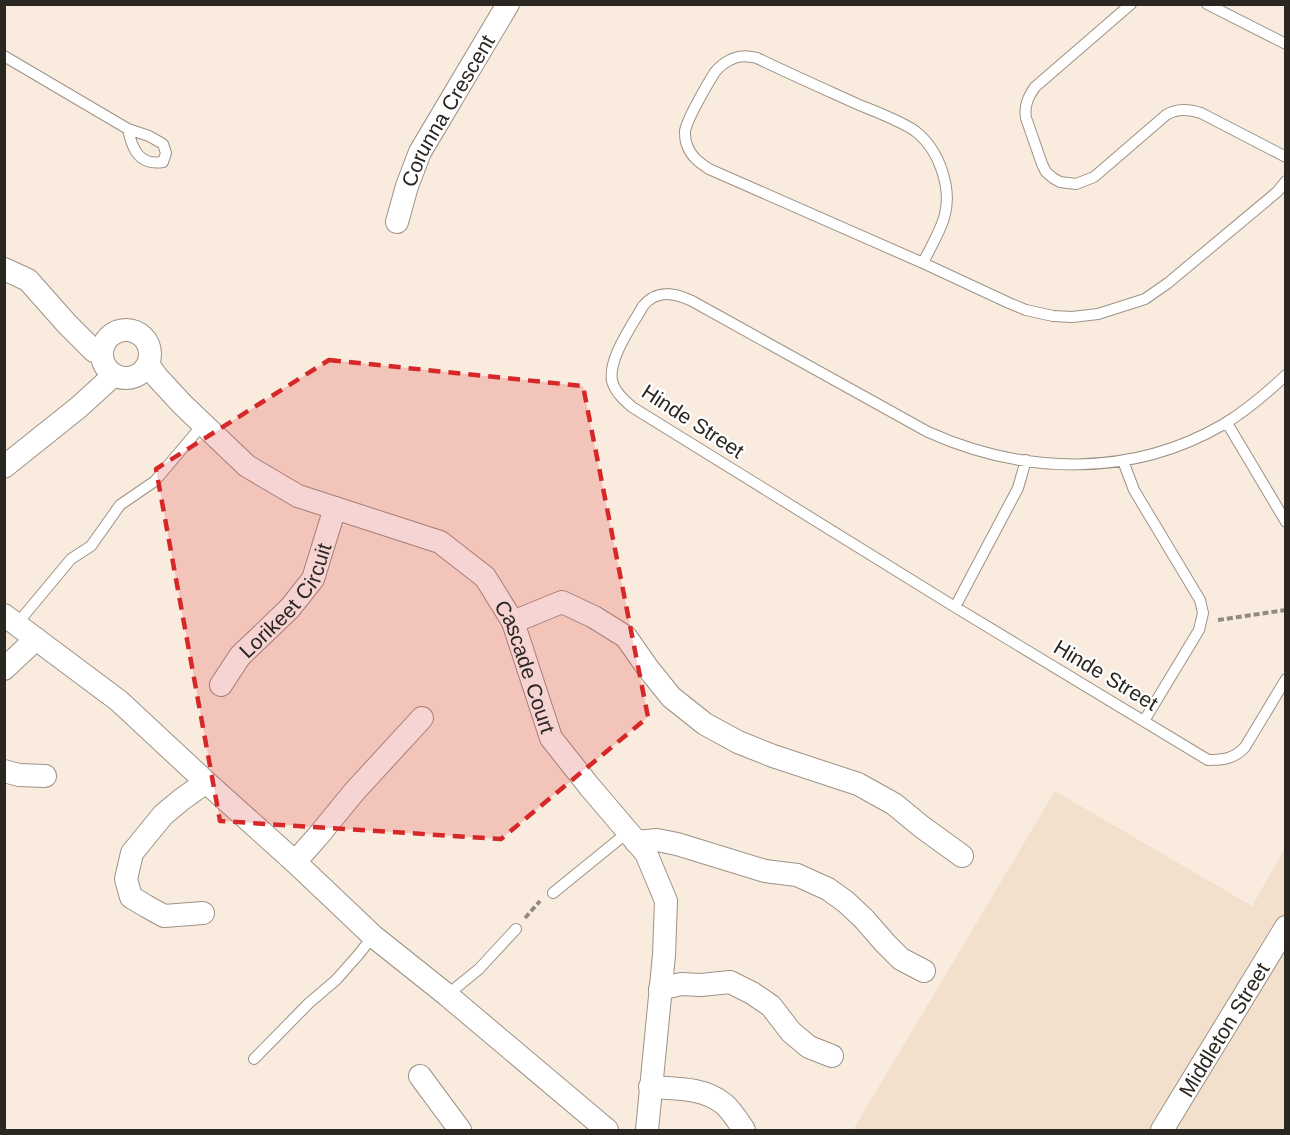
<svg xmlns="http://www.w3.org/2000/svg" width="1290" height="1135" font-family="Helvetica,sans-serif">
<rect width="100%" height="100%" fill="#f9ecdf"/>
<!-- built -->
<path fill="#f2e0cd" d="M1055,791l197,115 33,-58v282h-432z"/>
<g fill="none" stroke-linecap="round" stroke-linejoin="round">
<defs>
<path id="lane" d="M1131,4l-96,83c-7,10 -11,19 -9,31l16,46 4,8 7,6 7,4 16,2 18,-7 72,-62c11,-7 23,-6 35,-2l85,44
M1207,4l79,40
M4,56l124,73 21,7 14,8 3,9 -3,9c-24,4 -31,-13 -35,-33
M923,263c7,-15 16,-29 21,-45 9,-29 -5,-69 -29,-87 -14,-10 -41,-20 -58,-27 -33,-15 -67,-30 -100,-46 -10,-2 -18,-3 -27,2 -6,3 -11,7 -15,12 -7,11 -28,47 -30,59 0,5 0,10 2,14 4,12 13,18 22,24l214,94 86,40 17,7 27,6 19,1 26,-3 47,-15 23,-16 109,-91 9,-11
M1286,375c-17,16 -42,37 -62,49 -92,54 -200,51 -296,8l-236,-131c-18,-8 -35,-12 -49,5 -11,20 -35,52 -31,75 3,11 12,19 20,26l323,200 253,153c15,0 26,-1 37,-13l41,-68
M1227,423l59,99
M1123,461l11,29 66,110 3,13 -4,17 -55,91
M955,607l63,-119 8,-28
M16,625l55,-66 20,-13 29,-41 35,-24 48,-57
M553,893l75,-61
M447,995l32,-26 37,-40
M254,1059l55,-56 27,-23 23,-26 14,-18"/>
<g id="street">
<path id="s1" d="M397,222l10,-36 13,-34 88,-148"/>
<path d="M4,269l24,11 39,44 27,27 8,1"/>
<circle cx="126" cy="354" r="24"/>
<path id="s2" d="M148,364l9,13 26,28 64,61 51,30 142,46 45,35 28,45 38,116 38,48 57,67 20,48 -2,54 -17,175"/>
<path d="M4,467l75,-60 35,-32"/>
<path d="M4,615l115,86 87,81 89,80 78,74 74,59 160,135"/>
<path d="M513,622l49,-20 32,15 32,20 21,30 24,30 34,27 33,18 35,14 85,28 36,20 28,23 40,29"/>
<path d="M4,669l32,-30"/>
<path id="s3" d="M221,685l19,-29 50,-48 23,-29 22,-71"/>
<path d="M4,771l15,4 26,1"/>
<path d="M636,842l21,-2 20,4 88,27 32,4 31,14 18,13 18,17 21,24 16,16 23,12"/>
<path d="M295,862l23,-26 36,-44 68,-74"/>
<path d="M203,913l-39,3 -18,-10 -15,-9 -5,-18 6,-26 31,-38 18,-15 25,-18"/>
<path d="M660,989l21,-5 20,1 29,-3 22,11 19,13 20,26 18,15 23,9"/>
<path d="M420,1076l40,54"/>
<path d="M650,1087c25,2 53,0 74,17 8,7 14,17 20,26"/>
<path id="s4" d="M1162,1130l124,-203"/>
</g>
</defs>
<!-- lane casing -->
<use href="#lane" stroke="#9d9286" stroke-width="12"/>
<!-- street casing -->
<use href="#street" stroke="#9d9286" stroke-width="24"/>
<!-- path -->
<path stroke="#938a81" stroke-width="4" stroke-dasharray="6 3" stroke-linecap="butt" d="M1218,620l68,-10
M525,918l15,-17"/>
<!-- lane -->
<use href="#lane" stroke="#fff" stroke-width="10"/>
<!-- street -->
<use href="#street" stroke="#fff" stroke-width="22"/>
</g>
<!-- marked area -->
<path fill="#d62828" fill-opacity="0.2" stroke="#d62828" stroke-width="4.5" stroke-dasharray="12 8" stroke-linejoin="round" d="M329,360l254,26 65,331 -147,122 -281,-18 -64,-352z"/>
<g text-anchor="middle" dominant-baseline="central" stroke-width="4.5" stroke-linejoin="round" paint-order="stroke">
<!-- street labels -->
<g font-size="21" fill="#2a2621" stroke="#fff">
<text stroke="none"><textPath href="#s1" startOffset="123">Corunna Crescent</textPath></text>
<text transform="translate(693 421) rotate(33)">Hinde Street</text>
<text stroke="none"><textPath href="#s3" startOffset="108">Lorikeet Circuit</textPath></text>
<text stroke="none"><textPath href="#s2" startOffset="507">Cascade Court</textPath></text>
<text transform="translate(1106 675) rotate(31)">Hinde Street</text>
<text stroke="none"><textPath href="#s4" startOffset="118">Middleton Street</textPath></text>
</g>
</g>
<!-- border -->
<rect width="1290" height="1135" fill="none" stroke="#2a2621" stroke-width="12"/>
</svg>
